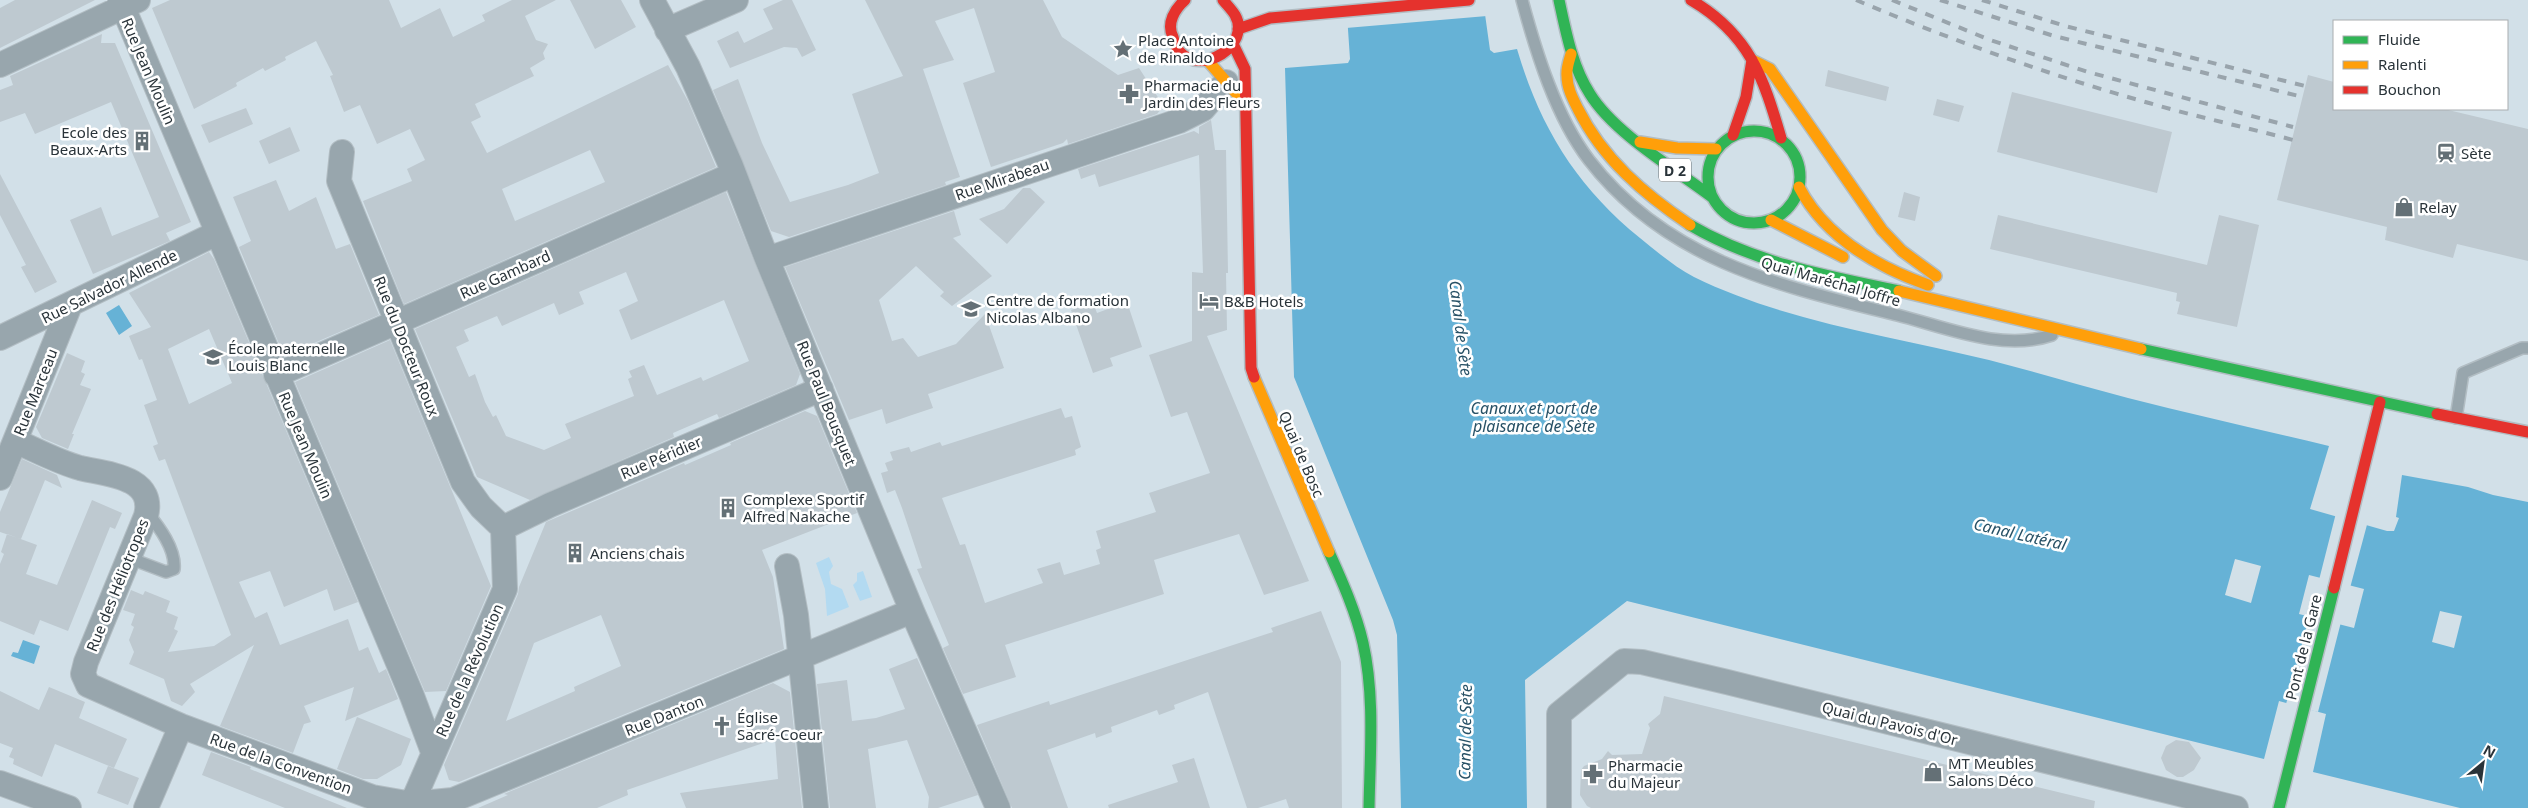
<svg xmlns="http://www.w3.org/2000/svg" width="2528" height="808" font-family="'Noto Sans',sans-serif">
<rect width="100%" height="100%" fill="#d2e0e8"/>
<!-- green -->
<path fill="#b3daf1" d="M829,557l4,9 -4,6 2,12 11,5 7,18 -22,9 -2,-27 -9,-26z
M863,571l9,26 -12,4 -7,-16 4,-4v-8z"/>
<!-- water -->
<path fill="#66b2d6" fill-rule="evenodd" d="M1346,0h137l7,50 4,3 23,-4c23,78 59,137 123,189 17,14 35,29 54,39 92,45 197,59 295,83 47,12 93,26 139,38 67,17 134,32 201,48l-19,63 77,22h7l5,-13 -3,-1 6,-42 66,12 25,8 35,7v306h-68l-147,-36 13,-58 -47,-13 -15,58 -637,-158 -102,79 2,128h-126l-4,-173 -4,-15 -99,-243 -9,-309 63,-5 2,-4zM2235,559l26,7 -10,37 -26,-8zM2309,575l55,14 -10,39 -55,-14zM2440,611l22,5 -8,32 -22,-6z
M119,305l13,21 -13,9 -13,-22z
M23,640l17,6 -6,18 -23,-8 2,-4 5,1z"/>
<!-- pier -->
<path fill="#d2e0e8" d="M1344,0h141l2,16 -141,12z
M2336,513l32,8 -18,67 -31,-8z
M2310,614l31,8 -23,90 -32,-8z"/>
<!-- building -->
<path fill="#bec9d0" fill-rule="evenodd" d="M15,0h80l-95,48v-40z
M170,0h219l12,28 39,-20 13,29 32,-16 -3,-6 30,-15h44l-31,16 11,24 12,4 -5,9 2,6 -15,9 4,8 -59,28 6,13 -10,5 16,31 181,-88 20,36 28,66 -312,137 -41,-103 49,-20 -5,-12 18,-9 -15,-31 -33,15 -17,-39 -16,7 -14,-36 3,-1 -17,-34 -31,16 1,3 -21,11 -2,-3 -27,15 1,3 -43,23 -42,-101zM590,150l15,32 -90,39 -13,-32z
M570,0h51l15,27 -41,22z
M783,0h9l24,50 -14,7 -5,-9 -13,-1 -54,21 -13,-27 21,-10 6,12 29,-14 -10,-20z
M865,0h178l19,37 56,38 21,-7 22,34 1,6 -5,6 -89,30 -1,-5 -4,4 -72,24 -28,-84 32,-11 -21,-64 -39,13 19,39 -31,9 37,108 -15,5 1,3 -157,52 -18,-6 -58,-141 25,-11 24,64 28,59 58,-17 31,-12 -27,-79 51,-18z
M102,34l-1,9h14l76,179 -25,11 4,8 -77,33 -23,-54 31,-13 11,29 47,-19 -48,-115 -76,32 -10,-21 -25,9v-32l13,-5 -3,-9z
M1828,70l61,17 -3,14 -61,-15z
M2308,75l26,7v27h110l84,20v132l-71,-17 -4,14 -68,-18 2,-13 -110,-27z
M2012,92l160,40 -15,61 -160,-41z
M1937,99l27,7 -5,16 -26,-7z
M246,108l7,16 -44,19 -8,-18z
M1211,120l4,30h11l2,123h-2l1,57 -20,6 102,245 -45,14 -25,-61 -85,26 10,34 -159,51 11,32 -53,17 -20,-46 6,-3 -32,-76 5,-1 -20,-60 -7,-18 -8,3 -6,-20 7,-2 -3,-8 8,-3 -3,-8 19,-5 2,5 29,-10 2,4 119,-38 4,10 7,-2 9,31 -6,3 1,5 -134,43 18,47 5,-1 20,59 58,-20 -6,-14 23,-7 4,13 36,-11 -4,-14 5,-2 -5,-17 60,-19 -7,-19 61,-20 -23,-61 -16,5 -22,-62 43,-14v-69l11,1 -4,-118 -100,32 -4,-13 -14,5 -3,-10 116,-38 5,3v-7z
M290,127l10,24 -31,13 -10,-23z
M0,174l57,108 -22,11 -14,-26 5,-2 -26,-50z
M276,180l13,31 27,-14 20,52 14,-5 29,71 -95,41 -45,-109 12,-6 -18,-44z
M1023,188h7l15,14 -38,42 -28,-25 25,-10z
M726,192l74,182 -4,11 -77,33 -2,-4 -44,19 1,4 -144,63 -53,-23 -62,-148zM626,272l12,29 -19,9 12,30 93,-40 25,61 -46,20 -2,-4 -44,18 -13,-30 -15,6 3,6 -4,2 6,17 -69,28 6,14 -27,12 -38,-14 -10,-21 -3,2 -8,-15 -10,-28 -6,3 -13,-30 13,-6 -5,-11 33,-14 5,10 52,-23 5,12 25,-11 -5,-12z
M1904,192l16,5 -5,24 -17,-4z
M954,211l7,24 -8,3 39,38 -40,30 -12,-10 4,-4 -28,-26 -37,34 13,41 11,-3 15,19 38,-13 29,-30 19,54 -76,26 5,14 -24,8 -23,8 -4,-15 -33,11 -64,-153z
M1998,215l209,50 12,-50 40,10 -22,102 -60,-13 3,-12 -4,-1 1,-8 -187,-44z
M209,252l5,7 144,343 -24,9 -7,-22 -43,18 -14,-36 -31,11 16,36 12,-6 13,33 68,-26 11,32 9,-4 11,26 7,-4 12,30 -53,22 9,-34 -50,19 7,16 -7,2 -11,29 -73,-27 34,-81 -64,39 5,8 -13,14 -11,-5 -7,-22 -35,-15 5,-12 -5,-12 5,-13 -3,-2 4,-11 -12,-4 8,-20 12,5 2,-4 25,10 -4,11 12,5 -4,12 4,2 -10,21 46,-6 17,-11 -66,-176 -6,2 -6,-15 5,-2 -14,-39 13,-5 -15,-41 -3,1 -10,-24 22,-9 -22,-34zM209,329l23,54 -43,21 -21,-55z
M1127,302l15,45 -32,11 3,8 -20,7 -22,-63 22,-7 4,10z
M390,340l101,246 -45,105 -21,1 -130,-310z
M67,353l18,8 -4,11 4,2 -5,11 11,4 -19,45h2l-6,15 -26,-11 -6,-11z
M805,411l12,5 40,97 -95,37 11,27 11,72 -325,133 -10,-2 -5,-15 74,-171 1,-7 27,-65 138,-59 1,2 46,-20 -1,-2zM601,615l20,51 -47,21 1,4 -69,30 28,-78z
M22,459l35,16 5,13 -17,-8 -24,59 -21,-7v-20z
M92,500l30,13 -7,16 -5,-2 -42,104 -28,-11 -6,15 -34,-14v-57l4,-10 -3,-2 6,-18 30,11 -11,29 31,11z
M1321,611l20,51 1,146h-53l-3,-9 -28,9h-11l-39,-116 -34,13 1,4 -16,6 -2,-5 -46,17 1,5 -16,6 -1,-5 -48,17 21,58h-56l-35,-83 72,-24 1,4 223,-73 -2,-4z
M917,658l61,137 -40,13h-10l1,-11 -22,-57 -39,9 8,59h-46l-13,-124 30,-4 5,41 24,-3 29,-9 -16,-40z
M773,683l17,9 12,116h-116l-6,-15 98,-14 -3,-40 -148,51 1,5 -31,13h-119l30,-13 -4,-1z
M49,687l36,15 -6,16 48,21 -13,29 -59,-24 -13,33 -29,-13 1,-5 -5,-2 4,-9 -13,-5v-52l39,19z
M1664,696l431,105 -1,7h-503l-4,-2 -7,-11 1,-25 3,-4 18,-7 6,-8 4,4 30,-1 8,-26 -2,-4 12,-10z
M357,717l54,22 -10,26 -24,14h-14l-26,-10z
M2176,740l13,2 12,16 -7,12 -11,7h-6l-11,-7 -5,-12 5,-12z
M211,752l40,15 -1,2 97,39h-62l-83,-33z
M1194,758l16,50h-101l-1,-3 70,-23 -6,-17z
M108,766l31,12 -11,27 -31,-12z"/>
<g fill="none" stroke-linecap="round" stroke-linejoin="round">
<defs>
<path id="lane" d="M1522,0c14,52 34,117 67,160 78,101 191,126 308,155 48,12 105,37 155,20
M2456,418l7,-45 59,-25h6
M129,558l37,14 8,-3c2,-20 -15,-42 -27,-57"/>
<path id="street" d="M120,0l292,696 21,56
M652,0l36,67 43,99 36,93 145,352 86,197
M667,30l69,-30
M0,65l138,-65
M342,152l-3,29 124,301 18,25 22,21
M767,259l412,-138 24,-12 23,-27
M0,338l217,-105
M276,375l458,-201
M15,441c21,9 43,21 65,27 25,6 76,8 66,48l-60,146 -3,12 5,11 93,41 191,71 40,7 41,-4 459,-189
M0,478l70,-173
M503,528l47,-23 271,-116
M787,566l9,49 20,193
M0,783l69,25
M146,808l35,-82
M410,808l95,-219 -2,-61
M1559,808v-94l65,-53 18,1 85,20 509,126"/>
<path id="fast" d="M1559,0c7,32 13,66 31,94 24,39 85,75 122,103
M1708 177a46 46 0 1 1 92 0a46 46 0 1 1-92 0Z
M1690,225c65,38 136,51 209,66
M2141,349l296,65
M1329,552c13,29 27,60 34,91 12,53 7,111 6,165
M2279,808l55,-220"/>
<path id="slow" d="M1571,54c-2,7 -5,15 -4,22 0,12 6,23 11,33 25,50 66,85 112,116
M1752,60l18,9 112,161 20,21 34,25
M1208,61l37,42
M1640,142l37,6 39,1
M1799,187c26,50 76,79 129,98
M1771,220l72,37
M1899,291l242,58
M1254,377l75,175"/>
<path id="jam" d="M1185,0c-10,9 -19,23 -12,37 1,4 3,11 6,14 22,26 73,-6 56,-36 -3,-5 -8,-10 -12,-15
M1691,0c58,34 72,76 90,138
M1238,29l32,-11 199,-18
M1233,44l12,25 6,299 3,9
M1733,135l13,-38 6,-37
M2437,414l91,18
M2334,588l46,-186"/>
</defs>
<!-- lane casing -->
<use href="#lane" stroke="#b2bdc3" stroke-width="14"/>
<!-- street casing -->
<use href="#street" stroke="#b2bdc3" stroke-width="26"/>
<!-- fast casing -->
<use href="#fast" stroke="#b2bdc3" stroke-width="14"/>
<!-- slow casing -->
<use href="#slow" stroke="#b2bdc3" stroke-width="14"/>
<!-- jam casing -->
<use href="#jam" stroke="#b2bdc3" stroke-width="14"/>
<!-- lane -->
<use href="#lane" stroke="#98a6ad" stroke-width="11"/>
<!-- street -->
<use href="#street" stroke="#98a6ad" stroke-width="24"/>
<!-- fast -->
<use href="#fast" stroke="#30b455" stroke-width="11"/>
<!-- slow -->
<use href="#slow" stroke="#ff9f0a" stroke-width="11"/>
<!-- jam -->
<use href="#jam" stroke="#e5322d" stroke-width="11"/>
<!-- rail -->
<path stroke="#99a4ac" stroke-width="4" stroke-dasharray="9 9" stroke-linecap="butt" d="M1856,0c95,40 193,75 293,103 48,14 96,24 144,37
M1892,0l98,40 98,32 205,55
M1940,0l114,36 249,61
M1982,0l83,26 240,60"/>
</g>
<!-- icons -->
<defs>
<symbol id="sight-bare" viewBox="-9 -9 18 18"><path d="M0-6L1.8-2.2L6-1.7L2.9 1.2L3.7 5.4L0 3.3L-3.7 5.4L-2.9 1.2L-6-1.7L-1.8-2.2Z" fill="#647076" stroke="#fff" stroke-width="2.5" paint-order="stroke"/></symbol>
<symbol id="pharmacy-bare" viewBox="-9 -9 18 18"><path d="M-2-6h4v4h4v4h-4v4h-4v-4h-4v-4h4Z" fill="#647076" stroke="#fff" stroke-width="2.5" paint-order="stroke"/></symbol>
<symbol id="building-bare" viewBox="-9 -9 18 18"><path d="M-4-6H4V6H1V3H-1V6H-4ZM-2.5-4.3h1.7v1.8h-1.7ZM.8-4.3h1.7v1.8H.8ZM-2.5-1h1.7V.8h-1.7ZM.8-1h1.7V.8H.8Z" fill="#647076" stroke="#fff" stroke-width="2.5" paint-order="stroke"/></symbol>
<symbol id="station-bare" viewBox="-9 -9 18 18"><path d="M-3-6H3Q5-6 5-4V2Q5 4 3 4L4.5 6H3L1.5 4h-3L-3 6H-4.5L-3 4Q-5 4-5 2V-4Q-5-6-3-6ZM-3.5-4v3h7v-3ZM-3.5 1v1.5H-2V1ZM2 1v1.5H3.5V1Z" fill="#647076" stroke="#fff" stroke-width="2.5" paint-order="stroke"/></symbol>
<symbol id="shop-bare" viewBox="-9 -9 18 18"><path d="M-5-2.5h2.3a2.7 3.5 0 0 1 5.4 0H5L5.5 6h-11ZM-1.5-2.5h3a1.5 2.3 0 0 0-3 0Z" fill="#647076" stroke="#fff" stroke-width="2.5" paint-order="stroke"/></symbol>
<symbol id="hotel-bare" viewBox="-9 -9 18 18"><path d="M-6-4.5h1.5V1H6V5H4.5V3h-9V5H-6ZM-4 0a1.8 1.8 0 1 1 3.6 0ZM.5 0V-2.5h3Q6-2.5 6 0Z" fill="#647076" stroke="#fff" stroke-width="2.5" paint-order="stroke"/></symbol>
<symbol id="university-bare" viewBox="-9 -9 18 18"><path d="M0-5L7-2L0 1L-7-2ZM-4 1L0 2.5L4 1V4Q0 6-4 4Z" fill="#647076" stroke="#fff" stroke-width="2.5" paint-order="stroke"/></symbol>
<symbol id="school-bare" viewBox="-9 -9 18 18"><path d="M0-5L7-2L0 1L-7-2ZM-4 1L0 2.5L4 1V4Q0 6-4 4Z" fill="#647076" stroke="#fff" stroke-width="2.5" paint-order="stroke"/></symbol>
<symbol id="church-bare" viewBox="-9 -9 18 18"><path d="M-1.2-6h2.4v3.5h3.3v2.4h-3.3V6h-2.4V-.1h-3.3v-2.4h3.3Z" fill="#647076" stroke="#fff" stroke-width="2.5" paint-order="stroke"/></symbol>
</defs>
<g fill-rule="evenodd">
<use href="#sight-bare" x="1109" y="35" width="28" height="28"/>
<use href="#pharmacy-bare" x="1115" y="80" width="28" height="28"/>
<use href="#building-bare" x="128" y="127" width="28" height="28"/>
<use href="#station-bare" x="2432" y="139" width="28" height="28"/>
<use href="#shop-bare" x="2390" y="193" width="28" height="28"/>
<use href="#hotel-bare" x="1195" y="287" width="28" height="28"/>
<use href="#university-bare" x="957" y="295" width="28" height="28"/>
<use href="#school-bare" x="199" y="343" width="28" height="28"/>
<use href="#building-bare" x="714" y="494" width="28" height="28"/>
<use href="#building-bare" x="561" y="539" width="28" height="28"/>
<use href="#church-bare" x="708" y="712" width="28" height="28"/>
<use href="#shop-bare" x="1919" y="758" width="28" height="28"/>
<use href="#pharmacy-bare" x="1579" y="760" width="28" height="28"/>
</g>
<g text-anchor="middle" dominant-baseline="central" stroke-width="5" stroke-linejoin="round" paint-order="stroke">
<!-- shield labels -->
<rect fill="#fff" stroke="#697074" stroke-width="1" x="1659" y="158.5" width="32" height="23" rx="4"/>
<g font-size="14" font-weight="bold" fill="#293339">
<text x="1675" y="170">D 2</text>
</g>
<!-- poi labels -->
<g font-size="15" fill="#293339" stroke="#fff" text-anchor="start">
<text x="1138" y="40">Place Antoine<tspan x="1138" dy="17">de Rinaldo</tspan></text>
<text x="1144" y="85">Pharmacie du<tspan x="1144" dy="17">Jardin des Fleurs</tspan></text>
<text x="127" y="132" text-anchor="end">Ecole des<tspan x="127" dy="17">Beaux-Arts</tspan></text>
<text x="2461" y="153">Sète</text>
<text x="2419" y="207">Relay</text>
<text x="986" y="300">Centre de formation<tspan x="986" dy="17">Nicolas Albano</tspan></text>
<text x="1224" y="301">B&amp;B Hotels</text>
<text x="228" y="348">École maternelle<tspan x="228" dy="17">Louis Blanc</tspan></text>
<text x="743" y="499">Complexe Sportif<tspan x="743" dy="17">Alfred Nakache</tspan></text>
<text x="590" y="553">Anciens chais</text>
<text x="737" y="717">Église<tspan x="737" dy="17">Sacré-Coeur</tspan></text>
<text x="1948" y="763">MT Meubles<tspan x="1948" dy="17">Salons Déco</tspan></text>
<text x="1608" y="765">Pharmacie<tspan x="1608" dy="17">du Majeur</tspan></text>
</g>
<!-- street labels -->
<g font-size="15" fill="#293339" stroke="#fff">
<text transform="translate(149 71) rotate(67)">Rue Jean Moulin</text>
<text transform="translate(1002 179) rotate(-19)">Rue Mirabeau</text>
<text transform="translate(505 274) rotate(-24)">Rue Gambard</text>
<text transform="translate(1831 281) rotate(16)">Quai Maréchal Joffre</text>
<text transform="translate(109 286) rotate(-26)">Rue Salvador Allende</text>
<text transform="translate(407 346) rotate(68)">Rue du Docteur Roux</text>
<text transform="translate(35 392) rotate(-68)">Rue Marceau</text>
<text transform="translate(827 403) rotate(68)">Rue Paul Bousquet</text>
<text transform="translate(306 445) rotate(67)">Rue Jean Moulin</text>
<text transform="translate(1302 454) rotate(67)">Quai de Bosc</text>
<text transform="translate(661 457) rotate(-23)">Rue Péridier</text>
<text transform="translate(117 585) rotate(-68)">Rue des Héliotropes</text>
<text transform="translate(2303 647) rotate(-76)">Pont de la Gare</text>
<text transform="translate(469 670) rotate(-66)">Rue de la Révolution</text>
<text transform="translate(664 715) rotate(-22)">Rue Danton</text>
<text transform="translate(1890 723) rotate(14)">Quai du Pavois d'Or</text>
<text transform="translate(281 763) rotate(20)">Rue de la Convention</text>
</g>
<!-- water labels -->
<g font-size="16" font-style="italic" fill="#275166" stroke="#fff">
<text transform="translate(1461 328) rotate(83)">Canal de Sète</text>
<text x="1534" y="408">Canaux et port de<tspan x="1534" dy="18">plaisance de Sète</tspan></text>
<text transform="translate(2020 534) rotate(13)">Canal Latéral</text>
<text transform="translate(1465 732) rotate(-89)">Canal de Sète</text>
</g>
</g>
<!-- legend -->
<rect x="2333" y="20" width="175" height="90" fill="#ffffff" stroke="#a9adb0"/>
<rect x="2343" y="36" width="25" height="8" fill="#30b455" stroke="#a9adb0"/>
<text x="2378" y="45" font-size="15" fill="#293339">Fluide</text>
<rect x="2343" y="61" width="25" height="8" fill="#ff9f0a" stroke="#a9adb0"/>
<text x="2378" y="70" font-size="15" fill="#293339">Ralenti</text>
<rect x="2343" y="86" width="25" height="8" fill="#e5322d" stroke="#a9adb0"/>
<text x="2378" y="95" font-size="15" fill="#293339">Bouchon</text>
<!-- north arrow -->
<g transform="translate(2483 763) rotate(29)" stroke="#ffffff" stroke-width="4" paint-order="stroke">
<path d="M0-4L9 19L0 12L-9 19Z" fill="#293339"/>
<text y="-8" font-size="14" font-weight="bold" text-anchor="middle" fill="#293339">N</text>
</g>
</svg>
